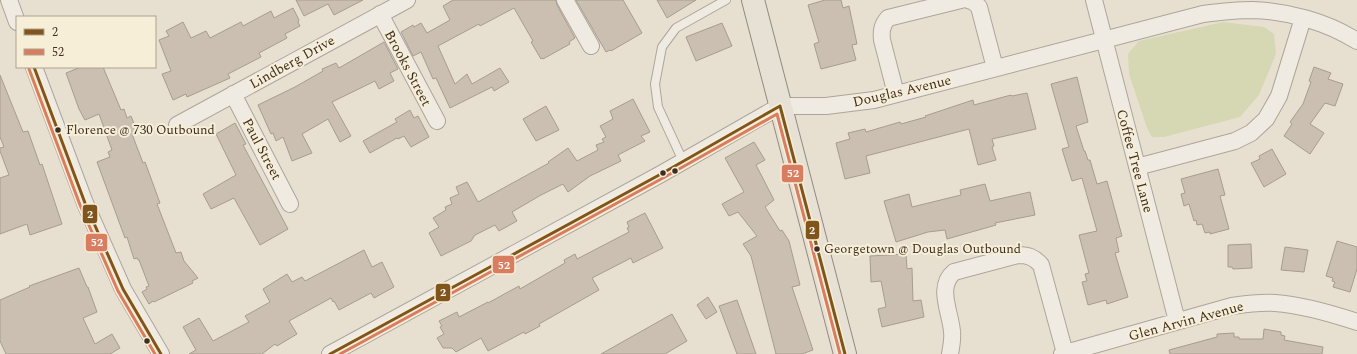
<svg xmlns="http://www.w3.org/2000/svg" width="1357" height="354" font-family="Spectral,serif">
<rect width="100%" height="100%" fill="#e7e0d1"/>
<!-- green -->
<path fill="#d6d7b3" d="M1223,22l41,5 10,7 2,20 -17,41 -19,22 -76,20h-12l-5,-9 -18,-54 -1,-20 11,-13z"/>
<!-- building -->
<path fill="#cbbfb2" stroke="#a89c90" d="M296,0h67l-29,15 -6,-11 -24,12z
M453,0h103l1,5 18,33 -6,4 1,2 -27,15 -1,-1 -1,1 -10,-17 2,-1 -19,-33 -34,18 -1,-2 -41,22 17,38 12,-10 5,10 28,-16 9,14 -15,9 -2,-4 -42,21 -14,-30 -3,1 -12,-27 -8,4 -12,-24 12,-7 1,2 7,-4 6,10 23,-13 -7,-14z
M576,0h47l19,33 -31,18 -1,-1 -4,2z
M657,0h39l-29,18z
M825,0h16l2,8 6,-2 8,38 -5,1 4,15 -35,9 -7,-25 5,-2 -11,-37z
M293,8l6,12 -1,2 2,4 -15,8 2,4 -28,15 2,4 -33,17 2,4 -43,19 -1,-3 -13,6 -11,-26 9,-3 -12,-31 10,-4 -3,-5 17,-9 8,16 15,-7 4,7 31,-16 2,4 28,-15 3,7z
M722,23l10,23 -36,15 -10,-24z
M384,42l14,27 -8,4 4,8 -15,8 -4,-8 -43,21 19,34 -11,6 -12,-23 -26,15 10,19 -20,8 -9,-24 -7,4 -3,-8 -2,1 -13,-29 37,-18 28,-16 -1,-2 14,-6 3,5z
M81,67h22l18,43 3,-1 3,9 4,-2 6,15 -5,3 11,29 2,-1 15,41 -3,1 19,49 5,-1 3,9 14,17 -6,3 1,2 -39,19 -1,-1 -4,3 -7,-12 5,-3 -1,-2 3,-1 -10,-26h-1l-1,-2 -3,1 -7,-22 -2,1 -28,-76 13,-5 -2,-5 4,-2 -13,-36 -14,6 -6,-11 -13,-36z
M1314,67l17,6 -3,6 15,5 -8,22 -10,-3 -15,21 14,9 -14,21 -26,-18 8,-12 -2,-2 13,-18 8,-22 -2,-1z
M0,75l23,57 5,-1 12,34 2,-1 20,60 -32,11 -3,-11 -27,10v-56l9,-3 -9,-24v-3l4,-1 -4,-10z
M1077,77l11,45 -12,4 8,25h1l3,9h2l7,24 10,-3 15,55 -6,2 3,14 -4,1 13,44 -21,7 -1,-4 -18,5 -6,-23 5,-1 -2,-7 4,-1 -10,-38 18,-4 -15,-53 -10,3 -10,-32 7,-2 -18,-63z
M1027,93l9,36 -44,10 2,7 -2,1 4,13 -18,5 -9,-36 -103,27 4,17 -25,6 -9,-36 14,-4 -2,-6 17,-4 1,3 34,-10 1,2 25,-7 -1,-1 48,-16 1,5 37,-10 1,1z
M633,99l17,33 -9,4 4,5 -27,14 3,6 -31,15 -22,16 -5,-8 -22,11 -29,17 5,9 -18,10 -4,-6 -20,10 -4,6 -30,15 -12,-23 10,-6 -6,-9 13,-8 -1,-3 7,-3 -2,-6 9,-4 -3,-7 11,-5 11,20 71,-39 -1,-1 20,-14 9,13 21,-11 -2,-5 8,-3 -2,-3 4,-2 -6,-11 13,-7 -3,-8z
M546,106l13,24 -23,11 -13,-22z
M410,110l4,8 4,-2 11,21 -18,10 -7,-11 -6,3 -1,-1 -27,15 -7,-12 34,-19 -2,-3z
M235,123l11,21 -3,1 45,84 -28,16 -26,-47 -23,11 -8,-15 33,-19 -20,-41z
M754,142l11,18 -9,5 18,35 -9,7 15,24 2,-1 7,11 11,44 -8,2 21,63 -11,4h-26l-25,-98 -8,-12 14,-8 -19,-24 -9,4 -7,-12 22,-12 -19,-34z
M1272,149l14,25 -22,13 -13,-24 9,-4 -1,-3z
M1218,169l7,26 -5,1 9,33 -19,5v-2l-5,1 -3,-9 -5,1 -1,-5 -2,1 -5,-17 -5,2 -3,-12 4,-1 -4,-14z
M985,184l5,17 40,-9 5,23 -40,8 1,2 -49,14 -2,-9 -17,2 -32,10 -12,-41 25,-7 3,13 49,-12 -1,-5z
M645,213l18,35 -30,15 -2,-5 -39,20 7,12 -60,34 1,2 -15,8 -1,-2 -36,19 -7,-13 -25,14 -4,-4h-9l-6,-10 7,-4 -4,-7 2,-1 -3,-5 18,-9 2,5 29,-15v1l31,-17 1,3 45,-26 -1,-3 11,-6 2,5 52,-27 -2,-4 2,-1 -2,-5z
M1337,241l20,6v22l-7,23 -17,-5 2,-5 -3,-1 1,-3 -7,-2z
M1251,244l1,24 -19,1 -1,-2h-4v-22z
M1285,247l23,3 -4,22 -23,-2z
M364,250l8,17 10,-5 12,25 -20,11 -3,-5 -32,17 -5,-9 -1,1 -2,-4 -42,23 8,13 -20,12 -2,-2 -13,10h-73l7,-4 -13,-23 16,-9 14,23 36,-19 -4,-6 25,-14 -7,-13 24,-15 5,8 10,-5 3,4z
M906,254l1,15 5,-1 1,33 8,-1 3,17 -42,10 -4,-18 8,-2 -5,-26 -10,1 -1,-26z
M79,268l8,19h1l9,25 -14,6 12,26 17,-10 8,14 -10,6h-104l-6,-13v-41l30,-13 -1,-1z
M708,297l9,15 -11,7 -9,-14z
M737,300l19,54h-19l-18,-48z
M672,314l15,27 -22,13h-64z
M1264,329l17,3v3l4,1 -1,4 39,7 -1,7h-152l-1,-4 48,-13v-3l17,-1v4h5v2h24z"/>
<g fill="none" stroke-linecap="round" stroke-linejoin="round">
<defs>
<path id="service" d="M683,161l-25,-54 -3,-23 7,-37 14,-19 50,-28"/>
<path id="minor" d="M9,0l8,22
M565,0l26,46
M968,0l6,2 5,5 16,61
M1094,0l83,321
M380,14l57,107
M34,67l51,136 38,86 38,65
M233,94l57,110
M896,94l-14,-54c-1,-9 0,-15 6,-22l73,-18
M177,125l230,-125
M1137,167l98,-26 16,-8 15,-14 13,-23 24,-78
M330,354l331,-180 119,-68h46l48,-6 329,-86c16,-2 33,-4 49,-4 36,1 75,12 105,31
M950,354c1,-6 3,-15 2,-22 -1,-19 -16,-45 2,-60l64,-17c10,0 16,2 23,10l24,88
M1062,354l170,-48c14,-2 29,-4 43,-3 28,2 55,10 82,19"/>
<path id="primary" d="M753,0l92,354"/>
</defs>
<!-- service casing -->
<use href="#service" stroke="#ada599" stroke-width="10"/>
<!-- minor casing -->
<use href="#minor" stroke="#ada599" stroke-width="18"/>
<!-- primary casing -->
<use href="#primary" stroke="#928b80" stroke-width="24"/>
<!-- service -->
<use href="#service" stroke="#efebe3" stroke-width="8"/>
<!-- minor -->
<use href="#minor" stroke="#efebe3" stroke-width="16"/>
<!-- primary -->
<use href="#primary" stroke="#e6e1d4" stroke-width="22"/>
<defs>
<path id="bus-1" d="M34,67l51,136 38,86 38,65
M780,106l65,248
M330,354l331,-180 119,-68"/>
<path id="bus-2" d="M29,69l51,136 38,86 37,63
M340,354l323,-176 114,-64 63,240"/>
</defs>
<!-- bus-1 casing -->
<use href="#bus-1" stroke="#f7eed8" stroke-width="6"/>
<!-- bus-2 casing -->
<use href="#bus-2" stroke="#f7eed8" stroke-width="6"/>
<!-- bus-1 -->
<use href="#bus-1" stroke="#80551b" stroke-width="3"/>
<!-- bus-2 -->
<use href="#bus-2" stroke="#d97d61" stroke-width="3"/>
</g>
<!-- markers -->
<g fill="#3d2e20" stroke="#f7eed8" stroke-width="1.5">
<circle cx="58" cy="130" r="3.5"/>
<circle cx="675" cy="171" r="3.5"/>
<circle cx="663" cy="173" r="3.5"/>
<circle cx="817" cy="249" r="3.5"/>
<circle cx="147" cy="341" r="3.5"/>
</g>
<g text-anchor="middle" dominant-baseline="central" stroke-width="4" stroke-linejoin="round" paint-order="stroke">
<!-- bus labels -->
<g font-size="13" fill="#3d2e20" stroke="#f7eed8" text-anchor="start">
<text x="66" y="130">Florence @ 730 Outbound</text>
<text x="824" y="249">Georgetown @ Douglas Outbound</text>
</g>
<!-- street labels -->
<g font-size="14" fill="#3d2e20" stroke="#f7eed8">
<text transform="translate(292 62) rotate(-29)">Lindberg Drive</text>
<text transform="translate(408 68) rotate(62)">Brooks Street</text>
<text transform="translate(902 91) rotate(-13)">Douglas Avenue</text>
<text transform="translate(262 149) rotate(62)">Paul Street</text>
<text transform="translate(1135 161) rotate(75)">Coffee Tree Lane</text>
<text transform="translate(1186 321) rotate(-15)">Glen Arvin Avenue</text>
</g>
</g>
<g stroke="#f7eed8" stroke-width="1.5">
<rect x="781" y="164" width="23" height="19" rx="4" fill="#d97d61"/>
<rect x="82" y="204" width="16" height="20" rx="4" fill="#80551b"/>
<rect x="805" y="220" width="15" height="20" rx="4" fill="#80551b"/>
<rect x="85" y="233" width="23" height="19" rx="4" fill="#d97d61"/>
<rect x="492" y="255" width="23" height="19" rx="4" fill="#d97d61"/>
<rect x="435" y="283" width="16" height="19" rx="4" fill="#80551b"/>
</g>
<g font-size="11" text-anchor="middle" font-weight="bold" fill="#fff">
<text x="793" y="177">52</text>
<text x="90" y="218">2</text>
<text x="812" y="234">2</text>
<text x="97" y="246">52</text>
<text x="504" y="269">52</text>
<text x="443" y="296">2</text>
</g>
<!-- legend -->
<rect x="16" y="16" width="140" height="52" fill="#f7eed8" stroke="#ada18e"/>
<rect x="24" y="29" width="20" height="6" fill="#80551b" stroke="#ada18e"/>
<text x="52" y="36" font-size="12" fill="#3d2e20">2</text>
<rect x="24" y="49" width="20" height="6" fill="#d97d61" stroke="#ada18e"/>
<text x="52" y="56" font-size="12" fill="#3d2e20">52</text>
</svg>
